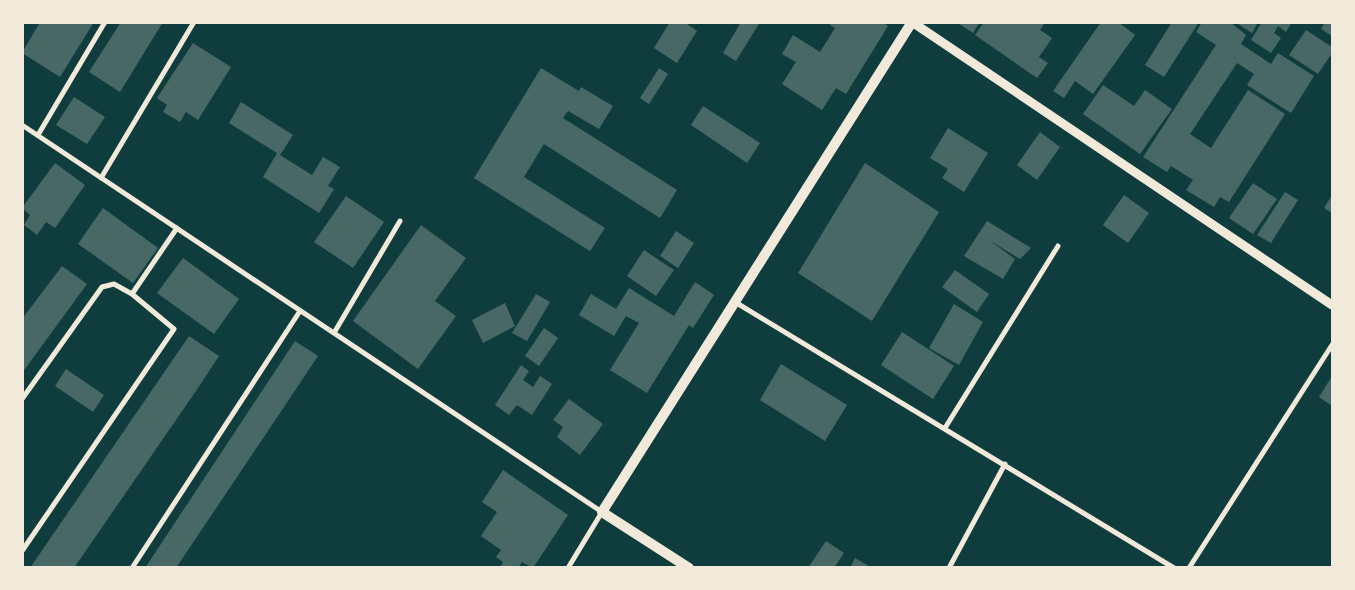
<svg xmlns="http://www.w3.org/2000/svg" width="1355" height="590" font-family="'PT Sans',sans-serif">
<rect width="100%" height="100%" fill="#0f3d3e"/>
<!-- building -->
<path fill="#486865" d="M40,22h54l-34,55 -38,-24z
M121,22h42l-43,70 -31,-20z
M670,22h14l13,9 -20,32 -23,-15z
M741,22h19l-24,39 -13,-8z
M832,22h50l6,4 -42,68 -10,-6 -14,22 -40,-26 14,-22 -14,-8 11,-19 27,17 15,-24 -5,-3z
M956,22h24l-7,11z
M984,22h57l3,2 -4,6 12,8 -13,19 9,6 -11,15 -62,-43z
M1101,22h17l17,13 -42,59 -18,-13 -11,17 -11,-7z
M1172,22h27l-35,55 -19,-12z
M1202,22h28l16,13 -5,9 30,20 7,-11 36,23 -23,37 -44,-28 7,-11 -17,-11 -47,71 21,14 37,-58 37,24 -56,88 -9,-5 -6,10 -28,-17 7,-10 -22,-14 -4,6 -24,-15 73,-112 -20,-13z
M1235,22h23l-6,11z
M1262,22h30l-6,10 -8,-6 -4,7 7,5 -10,15 -20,-13z
M1325,22h7v14l-11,-7z
M1306,30l26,17v6l-14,21 -29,-19z
M193,43l38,24 -33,53 -12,-8 -6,10 -17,-10 4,-7 -10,-7z
M541,68l38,23 2,-4 32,19 -14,23 -31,-18 -5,7 114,72 -17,28 -116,-74 -20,33 81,51 -15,23 -116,-73z
M659,68l9,6 -19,30 -9,-6z
M1103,85l31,21 11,-16 27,19 -32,45 -57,-40z
M74,97l31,20 -18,27 -31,-19z
M241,102l52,33 -13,20 32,20 11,-18 17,10 -12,19 6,3 -15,24 -56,-36 14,-24 -48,-30z
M703,106l57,37 -13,20 -56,-38z
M948,128l40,25 -24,39 -22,-14 6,-9 -18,-11z
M1040,132l20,15 -23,33 -20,-15z
M55,163l30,22 -30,43 -9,-6 -9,13 -13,-10 6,-10 -8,-7z
M865,163l74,49 -67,109 -74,-48z
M1253,183l24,16 -24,35 -24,-16z
M1285,192l13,8 -27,43 -14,-8z
M1124,195l25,18 -21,30 -25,-18z
M1332,195v18l-8,-5z
M346,196l38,26 -31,46 -39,-26z
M103,208l55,40 -25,35 -55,-39z
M987,221l44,27 -11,11 -31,-19 26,19 -12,20 -39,-23z
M421,225l45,33 -31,43 21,15 -38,53 -65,-48z
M676,231l18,12 -16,25 -18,-12z
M644,250l30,20 -18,26 -29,-20z
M183,258l56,41 -25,35 -57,-41z
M62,266l25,18 -65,89v-54z
M955,270l34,24 -12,18 -35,-25z
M695,282l19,13 -21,33 -4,-3 -42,68 -37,-23 29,-47 -13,-7 -12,20 -35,-21 12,-21 25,15 13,-21 45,28z
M536,294l14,8 -23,39 -15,-8z
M505,303l10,23 -32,17 -11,-23z
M954,304l29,18 -24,43 -30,-17z
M544,328l14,10 -19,28 -14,-10z
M902,332l52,34 -21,33 -52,-34z
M189,336l30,20 -21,32 -124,180h-44z
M295,341l23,15 -34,51 -108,161h-31z
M781,364l66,41 -22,36 -65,-41z
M521,365l8,6 -6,9 10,7 7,-11 12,8 -20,31 -15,-10 -8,10 -14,-10z
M66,369l38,26 -11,17 -38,-26z
M1332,376v30l-13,-9z
M569,399l34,25 -23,31 -23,-18 6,-10 -10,-7z
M503,470l65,45 -35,53 -11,-6 -4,6h-18l3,-6 -7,-5 5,-7 -20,-14 16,-24 -15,-10z
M826,541l18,12 -10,15h-26z
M855,558l17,10h-22z"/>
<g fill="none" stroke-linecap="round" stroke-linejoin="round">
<!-- minor -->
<path stroke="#f1e9da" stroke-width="5" d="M22,125l580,387 -34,56
M38,135l67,-113
M101,178l93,-156
M132,294l45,-66
M735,302l439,266
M334,333l66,-112
M22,399l80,-112 12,-3 18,10 42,35 -152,222
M945,428l113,-182
M132,568l168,-257
M949,568l56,-104
M1189,568l143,-223"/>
<!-- tertiary -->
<path stroke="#f1e9da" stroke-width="9" d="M912,22l420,283"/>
<!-- secondary -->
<path stroke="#f1e9da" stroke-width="10" d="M689,568l-87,-56 310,-490"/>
</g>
<!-- border -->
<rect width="1355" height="590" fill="none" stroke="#f1e9da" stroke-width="48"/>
</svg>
